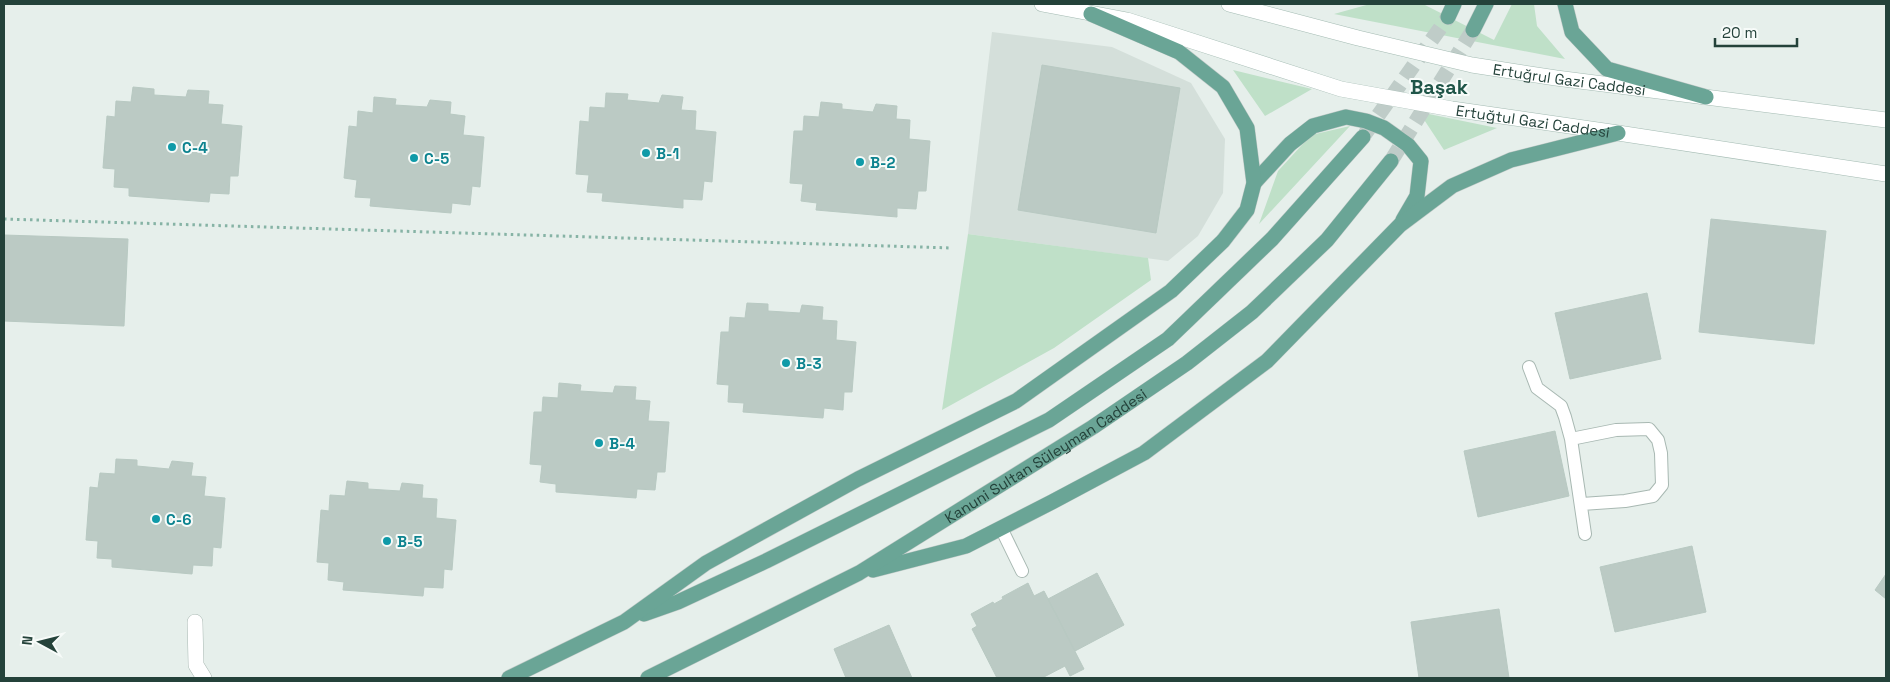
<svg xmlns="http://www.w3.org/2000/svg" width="1890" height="682" font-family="'Space Grotesk',sans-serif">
<rect width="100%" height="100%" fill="#e6efeb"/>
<!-- built -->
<path fill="#d4dfda" d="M992,32l120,15 79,36 34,56 -2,54 -25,43 -30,25 -200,-27z"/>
<!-- green -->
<path fill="#bfe0c8" d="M1370,4h53l71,36 18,-36h22l3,22 28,33 -231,-45z
M1233,70l79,19 -47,27z
M1419,112l78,16 -53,22z
M1350,126l-91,98 19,-53 33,-36z
M968,234l180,24 3,22 -97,68 -112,62z"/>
<!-- building -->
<path fill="#bbcac4" stroke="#b8c9c2" d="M1042,65l138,23 -24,145 -138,-23z
M133,87l21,2v6l32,2 2,-7 21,1 -1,13 15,1 -2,19 21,2 -4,50h-8l-1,18 -19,-1 -1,9 -80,-6v-8l-15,-1 1,-18 -12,-1 4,-52 8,1 1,-16 15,1z
M606,93l22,1 -1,6 32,3 3,-8 21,2 -2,13 15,1 -1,19 21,2 -4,50 -8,-1 -2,19 -19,-1v9l-81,-7 1,-8 -16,-1 2,-17 -13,-1 4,-53 9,1 1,-15 15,1z
M374,97l22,2 -1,6 32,2 3,-7 21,2 -1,12 15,2 -2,19 21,2 -4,50 -8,-1 -2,19 -18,-2 -1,10 -81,-7 1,-8 -16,-1 2,-17 -13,-2 5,-52 8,1 1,-16 15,2z
M821,102l21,2v5l31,3 3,-8 21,2 -1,13 14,1 -1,19 21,2 -4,50h-8l-2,18 -19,-1v9l-81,-7 1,-7 -16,-2 2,-17 -13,-1 4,-52h9l1,-15 15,1z
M1711,219l115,12 -12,113 -115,-12z
M4,235l124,4 -4,87 -120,-5z
M1647,293l14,66 -91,20 -15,-66z
M747,303l21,1v7l32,2 2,-8 21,2 -1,13 15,1 -1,19 20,2 -4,50h-8l-1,18 -19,-2 -1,10 -80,-6 1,-9 -16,-1 1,-17 -12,-1 4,-52h8l1,-15 15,1z
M559,383l22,2 -1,6 33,2 2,-7 21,1 -1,13 15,1 -2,20 21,1 -4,50h-8l-2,18 -18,-1 -1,9 -80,-6v-8l-16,-2 2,-17 -12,-1 4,-52h8l1,-15 15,1z
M1555,431l14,65 -91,21 -14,-66z
M116,459l21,1v6l32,3 3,-8 21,2 -2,13 15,1 -2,19 21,2 -4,50 -8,-1 -1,19 -19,-1 -1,9 -80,-7v-8l-15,-1 1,-17 -12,-1 4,-53 8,1 2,-15 15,1z
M347,481l21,2v6l32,2 2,-8 21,2 -1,13 15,1 -1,19 20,2 -4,50 -8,-1 -1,19 -19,-1 -1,9 -80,-6 1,-8 -16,-2 1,-17 -12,-1 4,-52 8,1 1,-16 15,1z
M1692,546l14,66 -91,20 -15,-65z
M1097,573l27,52 -49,26 -27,-52z
M1886,574v25l-11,-9z
M1028,583l6,13 10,-5 40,78 -14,7 -5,-10 -23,12h-45l-25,-49 5,-3 -6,-12 22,-12 1,2 9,-5 -1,-2z
M1499,609l10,69h-90l-8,-56z
M889,625l23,53h-66l-12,-29z"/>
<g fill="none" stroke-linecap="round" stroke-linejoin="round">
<!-- primary-tunnel -->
<path stroke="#bfccc8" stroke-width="15" stroke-dasharray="15 8" stroke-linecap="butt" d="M1365,134l83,-117
M1391,161l82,-131"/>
<defs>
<path id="service" d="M1529,367l8,21 24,18 4,11 6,22 14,95
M1571,439l45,-9 33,-1 9,11 3,13 1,32 -9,11 -28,5 -43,3
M1001,528l21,43"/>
<path id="minor" d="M195,622l1,43 8,13"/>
<g id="secondary">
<path id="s1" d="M1042,4l85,16 214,69 111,20 166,24 268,41"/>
<path id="s2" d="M1229,4l129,34 114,27 84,13 330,42"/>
</g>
<g id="primary">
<path d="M1565,4l7,28 35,37 99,28"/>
<path d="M1448,17l6,-13"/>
<path d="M1473,30l13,-26"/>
<path d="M1254,183l36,-39 23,-18 33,-9 20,4 18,7 24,17 13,16 -4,35 -14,24"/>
<path d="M873,570l93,-24 86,-44 92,-49 123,-92 133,-136 52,-39 59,-26 107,-27"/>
<path d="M644,614l34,-12 88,-41 283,-141 119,-81 104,-100 91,-102"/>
<path d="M509,678l115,-56 82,-59 152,-84 158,-78 155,-110 52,-50 24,-31 7,-27 -7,-55 -24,-41 -44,-35 -88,-38"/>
<path id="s3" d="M648,678l211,-105 234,-146 94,-64 65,-51 75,-72 64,-79"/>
</g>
</defs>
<!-- service casing -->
<use href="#service" stroke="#a8b8b2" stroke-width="14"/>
<!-- minor casing -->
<use href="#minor" stroke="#a8b8b2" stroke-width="16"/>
<!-- secondary casing -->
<use href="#secondary" stroke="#a4bbb3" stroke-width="16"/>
<!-- primary casing -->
<use href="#primary" stroke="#c2cac8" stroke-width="16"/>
<!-- path -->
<path stroke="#86b3a5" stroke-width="3" stroke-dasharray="2.5 4" stroke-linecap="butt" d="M4,219l948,29"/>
<!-- service -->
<use href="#service" stroke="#fff" stroke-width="12"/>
<!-- minor -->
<use href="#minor" stroke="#fff" stroke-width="15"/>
<!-- secondary -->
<use href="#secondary" stroke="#fff" stroke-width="15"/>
<!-- primary -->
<use href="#primary" stroke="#6aa596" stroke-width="15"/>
</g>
<!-- markers -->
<g fill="#0f9aa8" stroke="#f7fbf9" stroke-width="2">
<circle cx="172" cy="147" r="5"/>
<circle cx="646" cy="153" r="5"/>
<circle cx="414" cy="158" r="5"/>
<circle cx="860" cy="162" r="5"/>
<circle cx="786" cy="363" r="5"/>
<circle cx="599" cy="443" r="5"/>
<circle cx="156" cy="519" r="5"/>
<circle cx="387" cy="541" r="5"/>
</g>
<g text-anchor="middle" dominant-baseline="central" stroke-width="4" stroke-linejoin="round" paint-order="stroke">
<!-- street labels -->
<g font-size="15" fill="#24423a" stroke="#f7fbf9">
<text stroke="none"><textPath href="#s2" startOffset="349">Ertuğrul Gazi Caddesi</textPath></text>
<text stroke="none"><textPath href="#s1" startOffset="506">Ertuğtul Gazi Caddesi</textPath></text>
<text stroke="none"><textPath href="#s3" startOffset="456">Kanuni Sultan Süleyman Caddesi</textPath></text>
</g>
<!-- culture labels -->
<g font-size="15" font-weight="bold" fill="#0d838f" stroke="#f7fbf9" text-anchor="start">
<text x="182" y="147">C-4</text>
<text x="656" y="153">B-1</text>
<text x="424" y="158">C-5</text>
<text x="870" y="162">B-2</text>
<text x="796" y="363">B-3</text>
<text x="609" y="443">B-4</text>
<text x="166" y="519">C-6</text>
<text x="397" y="541">B-5</text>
</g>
<!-- district labels -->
<g font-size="20" font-weight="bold" fill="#1f5548" stroke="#f7fbf9">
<text x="1439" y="87">Başak</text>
</g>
</g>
<!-- border -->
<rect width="1890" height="682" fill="none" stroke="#24423a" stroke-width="10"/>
<!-- north arrow -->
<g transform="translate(40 642) rotate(277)" stroke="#f7fbf9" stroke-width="4" paint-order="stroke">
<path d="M0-4L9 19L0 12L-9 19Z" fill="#24423a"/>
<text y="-8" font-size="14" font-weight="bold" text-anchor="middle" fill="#24423a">N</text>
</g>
<!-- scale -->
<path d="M1715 38v8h82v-8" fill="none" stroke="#24423a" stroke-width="2.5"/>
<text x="1722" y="38" font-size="15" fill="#24423a" stroke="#f7fbf9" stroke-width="4" paint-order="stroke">20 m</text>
</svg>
